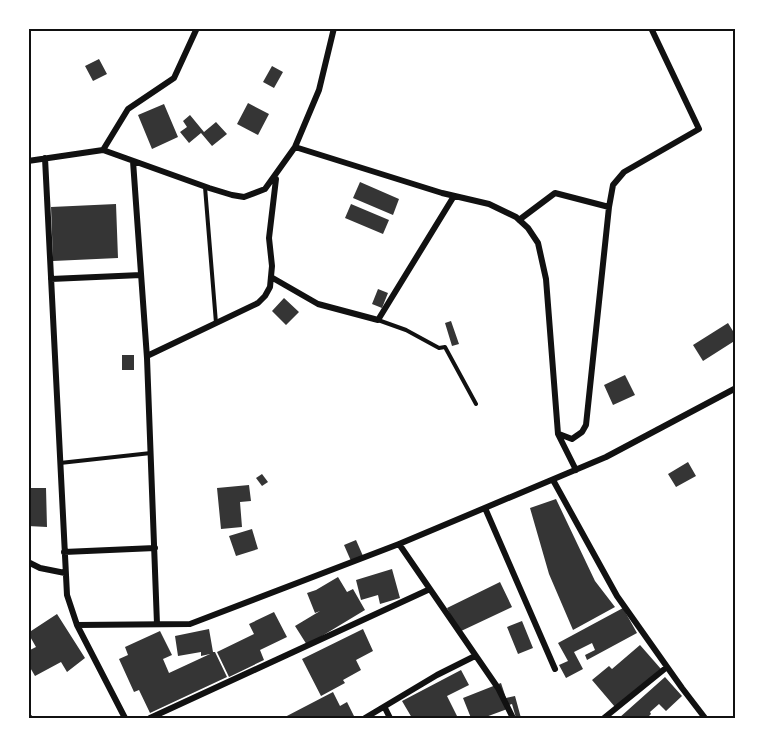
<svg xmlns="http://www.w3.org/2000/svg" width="764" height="747" font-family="Commissioner,sans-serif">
<rect width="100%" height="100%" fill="#fff"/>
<!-- building -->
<path fill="#353535" d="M99,59l8,15 -14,7 -8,-15z
M272,66l11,6 -9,16 -11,-6z
M248,103l21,11 -11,21 -21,-11z
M164,104l14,33 -26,12 -14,-34z
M190,115l14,17 12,-10 11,12 -15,12 -11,-13 -12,10 -9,-11 7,-5 -4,-6z
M360,182l39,17 -6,16 -40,-17z
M116,204l2,54 -65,3 -2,-54z
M351,204l38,16 -6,14 -38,-16z
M378,289l10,4 -6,15 -10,-4z
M284,298l15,14 -13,13 -14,-14z
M451,321l8,23 -7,2 -7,-23z
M728,323l8,13v4l-33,21 -10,-16z
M122,355h12v15h-12z
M625,375l10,20 -22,10 -9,-20z
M688,462l8,14 -20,11 -8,-13z
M262,474l6,8 -6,4 -6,-8z
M249,485l2,16 -11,1 2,25 -21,2 -4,-41z
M28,488h18l1,39 -19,-1z
M556,499l39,82 20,26 -42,23 -24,-56 -19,-66z
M252,529l6,20 -22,7 -7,-20z
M356,540l7,16 -12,5 -7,-16z
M392,569l8,29 -20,6 -2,-9 -17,5 -5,-20z
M338,577l9,15 6,-3 12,21 -58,35 -12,-19 25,-15 -5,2 -8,-20 9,-3z
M500,582l12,25 -53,25 -12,-24z
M623,608l14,25 -50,27 -2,-5 10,-5 -3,-7 -18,9 9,17 -17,9 -7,-13 9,-4 -10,-18z
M274,612l13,25 -27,13 4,10 -35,17 -12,-25 37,-18 -5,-10z
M57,614l28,44 -18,14 -6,-10 -26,14 -7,-12v-13l8,-4 -8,-14z
M522,621l11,27 -15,6 -11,-27z
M209,629l4,23h2l12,25 -77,36 -11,-23 -5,2 -15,-33 9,-4 -3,-8 35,-16 12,24 -9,4 6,14 41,-19 -9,2v-4l-23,4 -3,-20z
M363,629l10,22 -17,9 5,10 -18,10 2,3 -24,13 -19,-37z
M640,645l21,24 -46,38 -23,-27 17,-14 3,3z
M461,670l8,15 -22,11 11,22h-46l-10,-17z
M665,677l17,19 -16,15 -7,-7 -9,8 1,2 -4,4h-28z
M501,683l5,15 9,-2 6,22h-5l-4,-14 -3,1 1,3 -27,10h-12l-8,-20z
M333,692l7,14 7,-4 7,14 -4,2h-67z"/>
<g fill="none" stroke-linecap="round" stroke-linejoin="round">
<!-- service -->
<path stroke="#111" stroke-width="4" d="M205,187l11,136
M378,320l28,10 33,18 6,-1 31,57
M60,463l91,-10"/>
<!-- minor -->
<path stroke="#111" stroke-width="6" d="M295,147l147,46 47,11 27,13 12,11 10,15 8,36 12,155 18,36
M103,150l106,38 23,7 12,2 21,-8 30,-42 24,-57 15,-62
M45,158l22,437 10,30 48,93
M28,161l75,-11 25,-41 46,-31 23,-50
M133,161l14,197 10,266
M609,207l4,-22 11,-13 75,-43 -48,-101
M519,220l36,-27 54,14 -23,218 -4,7 -10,7 -13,-5
M271,277l47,27 60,16 76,-124
M51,279l90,-4
M147,356l111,-53 7,-7 5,-9 2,-21 -3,-28 7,-59
M553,480l64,116 65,92 23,30
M485,508l70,161
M399,544l99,144 15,30
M64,552l91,-4
M28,562l12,6 25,5
M77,625l113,-1 209,-80 207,-87 130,-69
M385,708l5,10
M28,716l2,2
M150,718l280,-129
M365,718l72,-43 38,-19
M604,718l63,-51"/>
</g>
<!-- border -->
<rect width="764" height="747" fill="none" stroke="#ffffff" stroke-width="60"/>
<rect x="30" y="30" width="704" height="687" fill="none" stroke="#111" stroke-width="2"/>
</svg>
